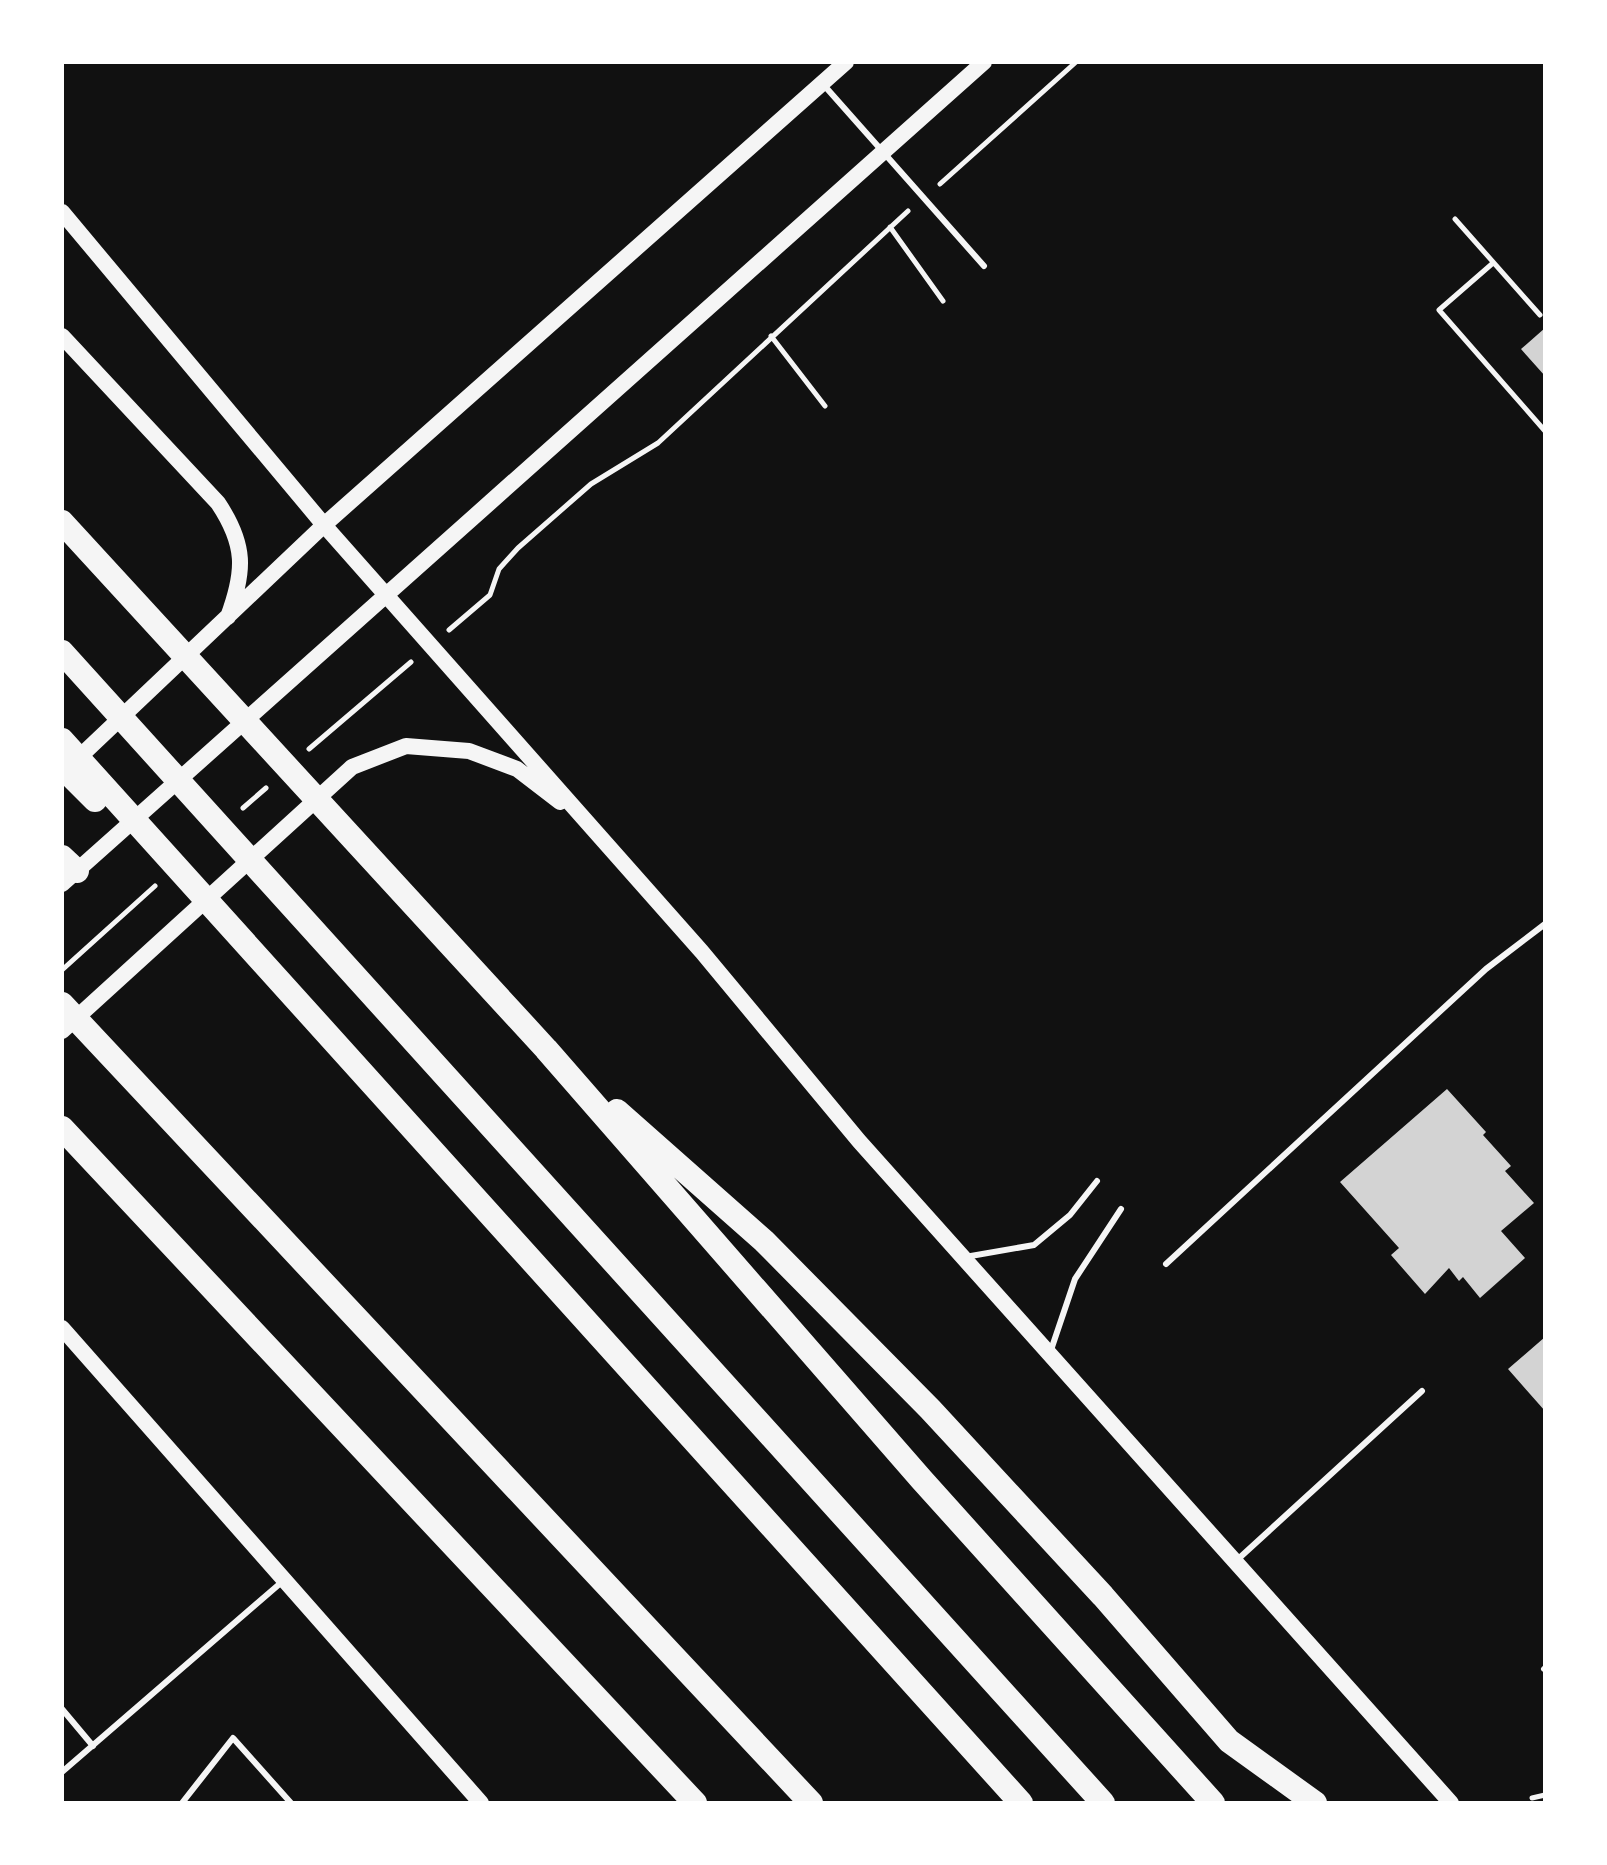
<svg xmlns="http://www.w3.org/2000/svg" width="1607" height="1865" font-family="'Public Sans',sans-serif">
<rect width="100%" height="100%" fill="#111"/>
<!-- building -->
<path fill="#d3d3d3" d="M1545,328v48l-24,-27z
M1447,1089l39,43 -3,3 28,31 -6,5 29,32 -33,28 24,27 -45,40 -17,-21 -4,4 -10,-13 -24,26 -34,-39 8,-7 -59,-66z
M1545,1337v74l-37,-42z"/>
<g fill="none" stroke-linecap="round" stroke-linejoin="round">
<!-- path -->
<path stroke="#f5f5f5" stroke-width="5" d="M940,184l136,-122
M1455,219l85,96
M890,227l53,74
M1493,263l-54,47 106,121
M771,336l54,70
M449,630l41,-35 9,-26 19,-21 73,-64 67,-41 250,-232
M309,749l102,-87
M243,808l23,-20
M62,970l93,-84
M1532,1798l13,-3"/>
<!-- service -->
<path stroke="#f5f5f5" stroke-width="6" d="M822,83l162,183
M965,1257l69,-12 36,-30 27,-34
M1166,1264l320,-295 59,-45
M1051,1350l24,-71 46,-70
M1236,1561l186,-170
M1544,1669l1,-1
M62,1709l31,37
M62,1772l221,-191
M182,1803l51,-65 58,65"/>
<!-- secondary -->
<path stroke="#f5f5f5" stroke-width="16" d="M62,212l262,313 378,427 157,189 592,662
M62,336l156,167c28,42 27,68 10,114
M71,765l253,-240 522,-463
M62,884l922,-822
M62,1031l290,-264 54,-21 63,5 48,18 43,33
M62,1328l419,475"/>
<!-- motorway -->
<path stroke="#f5f5f5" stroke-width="24" d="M62,522l484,527 376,431 291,323
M62,652l1041,1151
M62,740l959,1063
M62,767l33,33
M62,857l15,14
M62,1004l749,799
M617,1111l147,130 166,168 173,187 126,145 86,62
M62,1128l633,675"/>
</g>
<!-- border -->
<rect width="1607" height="1865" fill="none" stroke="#ffffff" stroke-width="128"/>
</svg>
